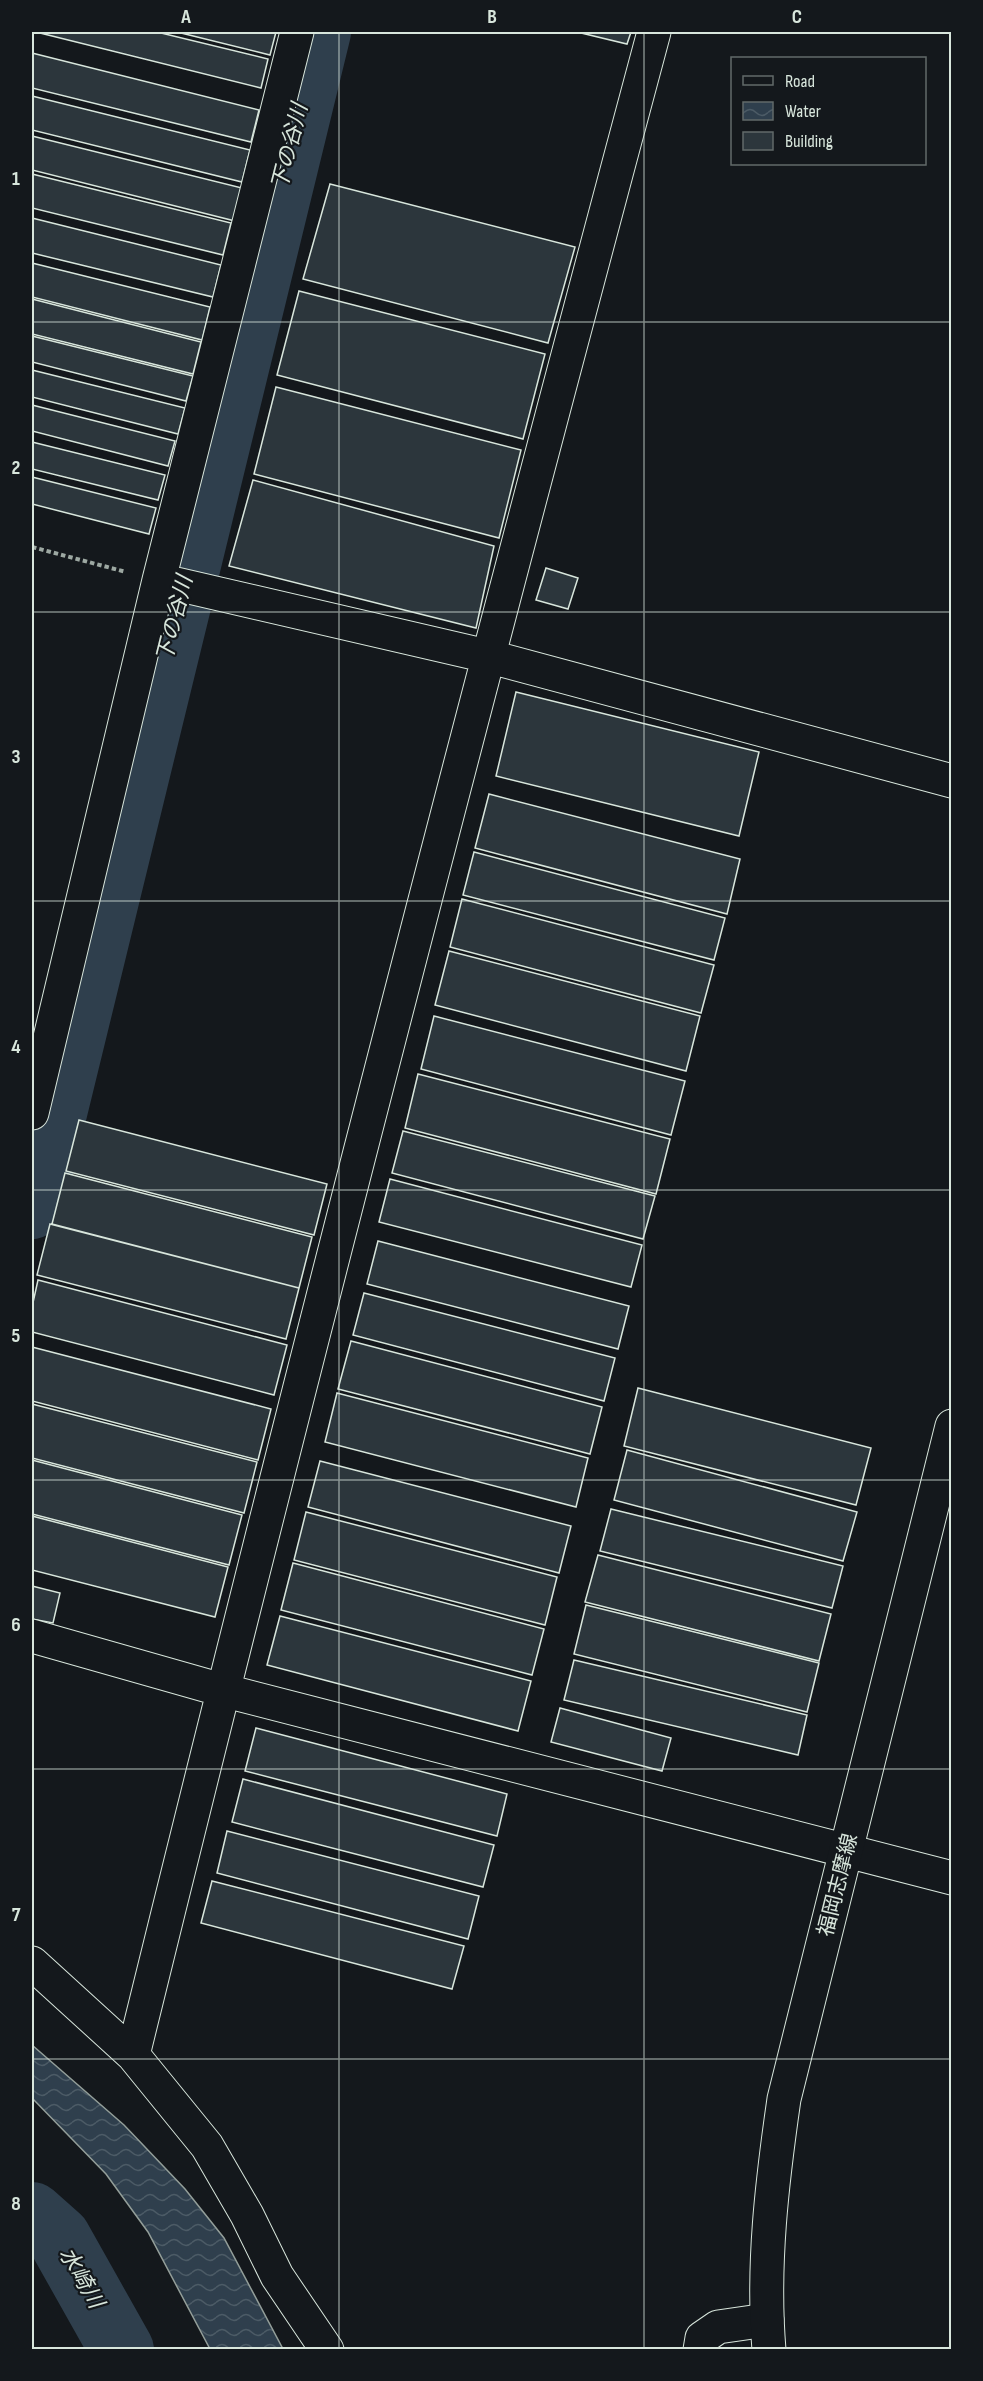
<svg xmlns="http://www.w3.org/2000/svg" width="983" height="2381" font-family="'Sofia Sans Condensed','Noto Sans JP',sans-serif">
<defs>
<pattern id="water-waves" width="16" height="10" patternUnits="userSpaceOnUse" patternTransform="scale(1.5)"><rect width="16" height="10" fill="#2f3f4d"/><path d="M0 5q4-4 8 0t8 0" fill="none" stroke="#4c5b66"/></pattern>
</defs>
<rect width="100%" height="100%" fill="#14181c"/>
<!-- water -->
<path fill="url(#water-waves)" stroke="#939e99" stroke-width="1.5" d="M32,2045l92,80 61,64 39,49 59,111h-73l-62,-117 -42,-58 -74,-76z"/>
<g fill="none" stroke-linecap="round" stroke-linejoin="round">
<!-- river -->
<path stroke="#2f3f4d" stroke-width="64" d="M32,1207l287,-1175
M32,2214l27,24 63,112"/>
</g>
<!-- building -->
<path fill="#2c363c" stroke="#d8e6dc" stroke-width="1.5" d="M36,32h121l111,27 -7,29z
M177,32h99l-6,23z
M577,32h54l-4,12z
M32,53l227,57 -8,32 -219,-54z
M32,96l218,54 -8,32 -210,-52z
M32,136l210,52 -7,33 -203,-51z
M32,174l199,49 -8,32 -191,-47z
M330,184l245,63 -27,96 -245,-64z
M32,218l189,47 -8,32 -181,-44z
M32,263l178,44 -8,33 -170,-43z
M299,291l246,63 -22,85 -246,-64z
M32,299l169,43 -8,32 -161,-40z
M32,336l161,40 -7,25 -154,-39z
M32,370l153,38 -7,26 -146,-37z
M276,387l245,63 -22,88 -245,-64z
M32,405l143,36 -7,25 -136,-35z
M32,442l133,33 -7,25 -126,-31z
M32,477l124,31 -7,26 -117,-30z
M253,480l241,66 -18,82 -247,-62z
M546,568l32,10 -10,31 -32,-9z
M516,692l243,60 -20,84 -243,-60z
M489,794l251,65 -13,55 -252,-66z
M474,852l251,66 -11,42 -251,-65z
M462,899l252,66 -13,48 -251,-66z
M449,951l251,65 -14,55 -251,-66z
M434,1016l251,65 -14,54 -250,-66z
M418,1074l252,65 -14,55 -251,-66z
M79,1120l248,64 -13,51 -248,-64z
M403,1131l252,65 -12,43 -251,-66z
M65,1173l247,64 -13,51 -247,-64z
M390,1179l252,66 -11,42 -252,-65z
M50,1224l249,64 -13,51 -249,-64z
M378,1241l251,65 -11,43 -251,-65z
M38,1280l249,65 -13,50 -242,-63v-25z
M364,1293l251,65 -11,43 -251,-66z
M351,1341l251,66 -12,47 -252,-65z
M32,1347l239,62 -13,51 -226,-59z
M638,1388l233,60 -15,57 -232,-59z
M337,1393l251,65 -12,49 -251,-65z
M32,1404l225,58 -13,51 -212,-55z
M627,1450l230,62 -14,49 -229,-61z
M32,1460l210,55 -13,50 -197,-51z
M320,1461l251,65 -12,47 -251,-66z
M611,1509l232,57 -11,42 -232,-57z
M306,1512l251,65 -12,48 -251,-65z
M32,1516l196,51 -13,50 -183,-47z
M598,1555l233,59 -12,47 -234,-59z
M293,1563l251,66 -12,46 -251,-65z
M32,1586l28,7 -7,30 -21,-4z
M586,1605l233,58 -12,49 -233,-58z
M280,1616l251,65 -13,50 -251,-66z
M574,1660l233,55 -9,40 -234,-55z
M560,1708l111,30 -9,33 -111,-29z
M256,1728l251,66 -10,42 -252,-65z
M243,1779l251,66 -11,42 -251,-65z
M227,1831l252,65 -11,43 -251,-66z
M212,1881l252,65 -12,43 -251,-66z"/>
<g fill="none" stroke-linecap="round" stroke-linejoin="round">
<defs>
<path id="minor" d="M159,580l328,76 465,125
M32,1113l127,-533 138,-548
M32,1636l190,54 730,188
M32,1963l101,92 74,91 40,69 30,61 50,74
M133,2055c166,-676 341,-1351 521,-2023
M700,2350l2,-12 16,-11 49,-7"/>
<path id="major" d="M769,2350c-7,-84 3,-168 15,-251l168,-673"/>
</defs>
<!-- minor casing -->
<use href="#minor" stroke="#d8e6dc" stroke-width="35"/>
<!-- major casing -->
<use href="#major" stroke="#d8e6dc" stroke-width="35"/>
<!-- path -->
<path stroke="#9da8a2" stroke-width="4" stroke-dasharray="4.5 3" stroke-linecap="butt" d="M32,547l94,25"/>
<!-- minor -->
<use href="#minor" stroke="#14181c" stroke-width="33"/>
<!-- major -->
<use href="#major" stroke="#14181c" stroke-width="33"/>
</g>
<!-- grid -->
<path fill="none" stroke="#d8e6dc" stroke-width="1.5" stroke-opacity="0.55" d="M339,32v2318M644,32v2318M32,322h920M32,612h920M32,901h920M32,1190h920M32,1480h920M32,1769h920M32,2059h920"/>
<g text-anchor="middle" dominant-baseline="central" stroke-width="4.5" stroke-linejoin="round" paint-order="stroke">
<!-- street labels -->
<g font-size="21" fill="#d8e6dc" stroke="#14181c">
<text transform="translate(838 1885) rotate(-76)">福岡志摩線</text>
</g>
<!-- water labels -->
<g font-size="22" font-style="italic" fill="#d8e6dc" stroke="#14181c">
<text transform="translate(290 147) rotate(-76)">下の谷川</text>
<text transform="translate(175 619) rotate(-76)">下の谷川</text>
<text transform="translate(81 2278) rotate(60)">水崎川</text>
</g>
</g>
<!-- border -->
<rect width="983" height="2381" fill="none" stroke="#14181c" stroke-width="66"/>
<!-- legend -->
<rect x="731" y="57" width="195" height="108" fill="#14181c" stroke="#626a69" stroke-width="1.5"/>
<rect x="743" y="76" width="30" height="9" fill="#14181c" stroke="#626a69" stroke-width="1.5"/>
<text x="785" y="87" font-size="18" fill="#d8e6dc">Road</text>
<rect x="743" y="102" width="30" height="18" fill="url(#water-waves)" stroke="#626a69" stroke-width="1.5"/>
<text x="785" y="117" font-size="18" fill="#d8e6dc">Water</text>
<rect x="743" y="132" width="30" height="18" fill="#2c363c" stroke="#626a69" stroke-width="1.5"/>
<text x="785" y="147" font-size="18" fill="#d8e6dc">Building</text>
<rect x="33" y="33" width="917" height="2315" fill="none" stroke="#d8e6dc" stroke-width="2"/>
<g font-size="20" text-anchor="middle" font-weight="bold" fill="#d8e6dc">
<text x="186" y="23">A</text>
<text x="492" y="23">B</text>
<text x="797" y="23">C</text>
<text x="16" y="185">1</text>
<text x="16" y="474">2</text>
<text x="16" y="763">3</text>
<text x="16" y="1053">4</text>
<text x="16" y="1342">5</text>
<text x="16" y="1631">6</text>
<text x="16" y="1921">7</text>
<text x="16" y="2210">8</text>
</g>
</svg>
